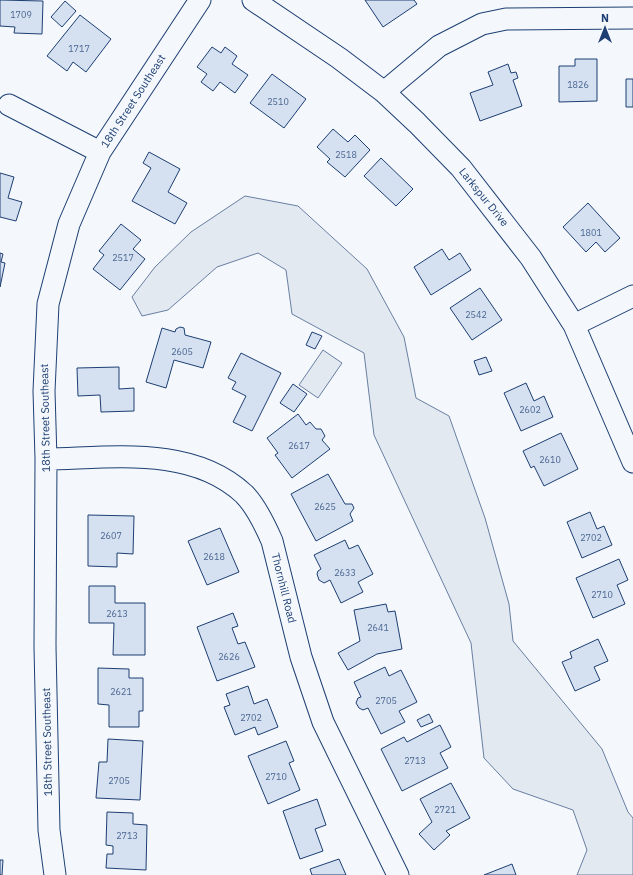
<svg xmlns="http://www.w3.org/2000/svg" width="633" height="875" font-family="'IBM Plex Sans',sans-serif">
<rect width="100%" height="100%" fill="#f4f7fb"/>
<!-- green -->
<path fill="#e3e9f0" stroke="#687fa3" d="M245,196l53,10 69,63 37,68 12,61 33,18 36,102 24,86 4,37 89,108 26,63 5,6v57h-56l10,-25 -14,-40 -60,-21 -29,-31 -13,-115 -97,-208 -10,-82 -72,-39 -6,-44 -28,-17 -41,14 -49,43 -26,6 -10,-19 23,-30 36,-35z
M323,350l19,13 -24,35 -19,-13z"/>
<!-- building -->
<path fill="#d5e0f0" stroke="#1d3f73" d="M0,0l43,1 -1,33 -28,-1 1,-6 -15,-1z
M365,0h49l3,4 -34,23z
M65,1l11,10 -14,16 -11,-10z
M80,15l31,24 -25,33 -13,-10 -6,9 -20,-15z
M212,47l9,6 4,-6 12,9 -5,8 16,11 -13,18 -15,-11 -7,9 -12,-9 6,-8 -10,-7z
M575,59h22v42l-38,1v-36h16z
M508,64l3,9 5,-1 2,6 -5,2 9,26 -42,15 -10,-28 23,-8 -5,-13z
M272,74l34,25 -22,29 -34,-25z
M626,79h7v28h-7z
M333,129l15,13 7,-7 15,15 -25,27 -18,-15 3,-3 -13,-12z
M149,152l31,17 -12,23 19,11 -12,21 -43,-23 19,-33 -8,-5z
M381,158l32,31 -17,17 -32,-30z
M0,173l14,4 -6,21 14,4 -6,19 -16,-4z
M588,203l32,35 -15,14 -9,-10 -10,10 -23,-25z
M121,224l20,16 -8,9 12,10 -25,31 -27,-21 11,-14 -5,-4z
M442,249l7,11 11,-7 11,17 -40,25 -17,-28z
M0,253l3,1 -2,8 4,1 -5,24z
M480,288l22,32 -30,20 -22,-32z
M180,327l4,1 1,7 26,7 -8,26 -29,-8 -8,28 -20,-6 16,-54 13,4 1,-3z
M312,332l10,4 -7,13 -9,-4z
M241,353l40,20 -29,58 -19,-9 13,-26 -14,-7 4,-7 -8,-4z
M486,357l6,14 -13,4 -5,-14z
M119,367v22l15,-1v23l-33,1 -1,-17 -22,1 -1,-28z
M526,383l8,18 10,-5 9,21 -32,14 -17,-38z
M293,384l14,10 -13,18 -14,-9z
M298,414l8,11 4,-3 6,7h5l4,7 -3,4 8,9 -38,29 -17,-23 3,-2 -11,-15z
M561,433l17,36 -34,17 -10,-20 -3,2 -8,-17z
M328,474l17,30h7l2,4 -4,6 3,7 -37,20 -25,-47z
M590,512l7,17 7,-3 8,19 -30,13 -15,-36z
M88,515l46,1 -1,38 -16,-1v14l-29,-1z
M220,528l19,44 -32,13 -19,-44z
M345,540l4,9 9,-4 15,29 -15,8 5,10 -22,11 -11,-23 -6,3 -5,-3 -2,-6 1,-3 3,-2 -7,-14z
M619,559l9,21 -11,5 8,19 -32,14 -17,-40z
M89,586h26v17h30v52h-32l1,-32h-25z
M386,604l2,8 7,-1 7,38 -25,5 -29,16 -10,-17 22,-12 -6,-31z
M233,613l5,13 -6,2 6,16 7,-2 10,25 -38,14 -20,-54z
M598,639l10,22 -14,6 6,13 -25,11 -13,-29 10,-4 -2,-6z
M385,667l4,9 12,-6 16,32 -18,9 6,11 -24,12 -13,-26 -5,2 -4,-2 -3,-5 2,-5 3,-1 -7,-15z
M98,668l31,1v9h14v33h-4v16h-30v-22l-11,-1z
M248,686l6,18 13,-5 11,28 -20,8 -3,-8 -20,8 -11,-28 6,-2 -4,-11z
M429,714l4,8 -12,5 -4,-7z
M440,725l11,22 -11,6 8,15 -46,23 -21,-42 23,-12 3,5z
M108,739l35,2 -3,59 -44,-2 3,-36h8z
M286,741l8,20 -5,2 11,27 -32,14 -20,-48z
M451,783l19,35 -24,13 4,4 -16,15 -15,-16 13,-12 -12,-23z
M317,799l9,26 -11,4 8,22 -23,8 -17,-48z
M107,812l26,1v11l14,1 -1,45 -40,-2 1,-14h6v-8l-7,-1z
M339,859l7,16h-34l-2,-6z
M0,860h3l-1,15h-2z
M512,864l4,11h-32z"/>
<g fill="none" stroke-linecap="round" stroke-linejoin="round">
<defs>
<path id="minor" d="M253,0l86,58 45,34 33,31 44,45 70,90 43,67 59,137
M384,92l55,-46 43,-22 24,-5 127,-1
M9,105l91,47
M574,325l59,-29
M46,459c65,-1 146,-14 198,35 12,12 21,31 28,47l29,116 22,65 75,153
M55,875l-6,-45 -4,-183 1,-188 -2,-68 4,-87 21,-80 31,-72 100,-152"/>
</defs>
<!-- minor casing -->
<use href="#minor" stroke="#1d3f73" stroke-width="23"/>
<!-- minor -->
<use href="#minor" stroke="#f4f7fb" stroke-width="21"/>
</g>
<g text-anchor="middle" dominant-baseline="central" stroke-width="3" stroke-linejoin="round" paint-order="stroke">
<!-- number labels -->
<g font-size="9" fill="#4b6792">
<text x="21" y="14">1709</text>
<text x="79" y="48">1717</text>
<text x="578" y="84">1826</text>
<text x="278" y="101">2510</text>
<text x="346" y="154">2518</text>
<text x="591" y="232">1801</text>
<text x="123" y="257">2517</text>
<text x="476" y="314">2542</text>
<text x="182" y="351">2605</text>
<text x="530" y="409">2602</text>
<text x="299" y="445">2617</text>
<text x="550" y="459">2610</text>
<text x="325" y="506">2625</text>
<text x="111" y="535">2607</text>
<text x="591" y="537">2702</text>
<text x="214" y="556">2618</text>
<text x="345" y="572">2633</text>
<text x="602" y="594">2710</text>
<text x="117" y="613">2613</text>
<text x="378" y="627">2641</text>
<text x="229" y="656">2626</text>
<text x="121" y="691">2621</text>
<text x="386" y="700">2705</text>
<text x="251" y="717">2702</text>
<text x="415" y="760">2713</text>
<text x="276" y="776">2710</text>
<text x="119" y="780">2705</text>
<text x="445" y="809">2721</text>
<text x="127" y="835">2713</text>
</g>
<!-- street labels -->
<g font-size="11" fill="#1d3f73" stroke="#f4f7fb">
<text transform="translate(133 101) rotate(-57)">18th Street Southeast</text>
<text transform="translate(484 197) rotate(51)">Larkspur Drive</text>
<text transform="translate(45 418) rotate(-91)">18th Street Southeast</text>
<text transform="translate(284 588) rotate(76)">Thornhill Road</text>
<text transform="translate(47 742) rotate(-91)">18th Street Southeast</text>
</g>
</g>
<!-- north arrow -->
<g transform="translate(605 28)" stroke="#f4f7fb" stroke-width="3" paint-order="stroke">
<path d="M0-3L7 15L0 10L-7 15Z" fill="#1d3f73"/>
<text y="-6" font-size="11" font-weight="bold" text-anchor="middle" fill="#1d3f73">N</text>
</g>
</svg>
